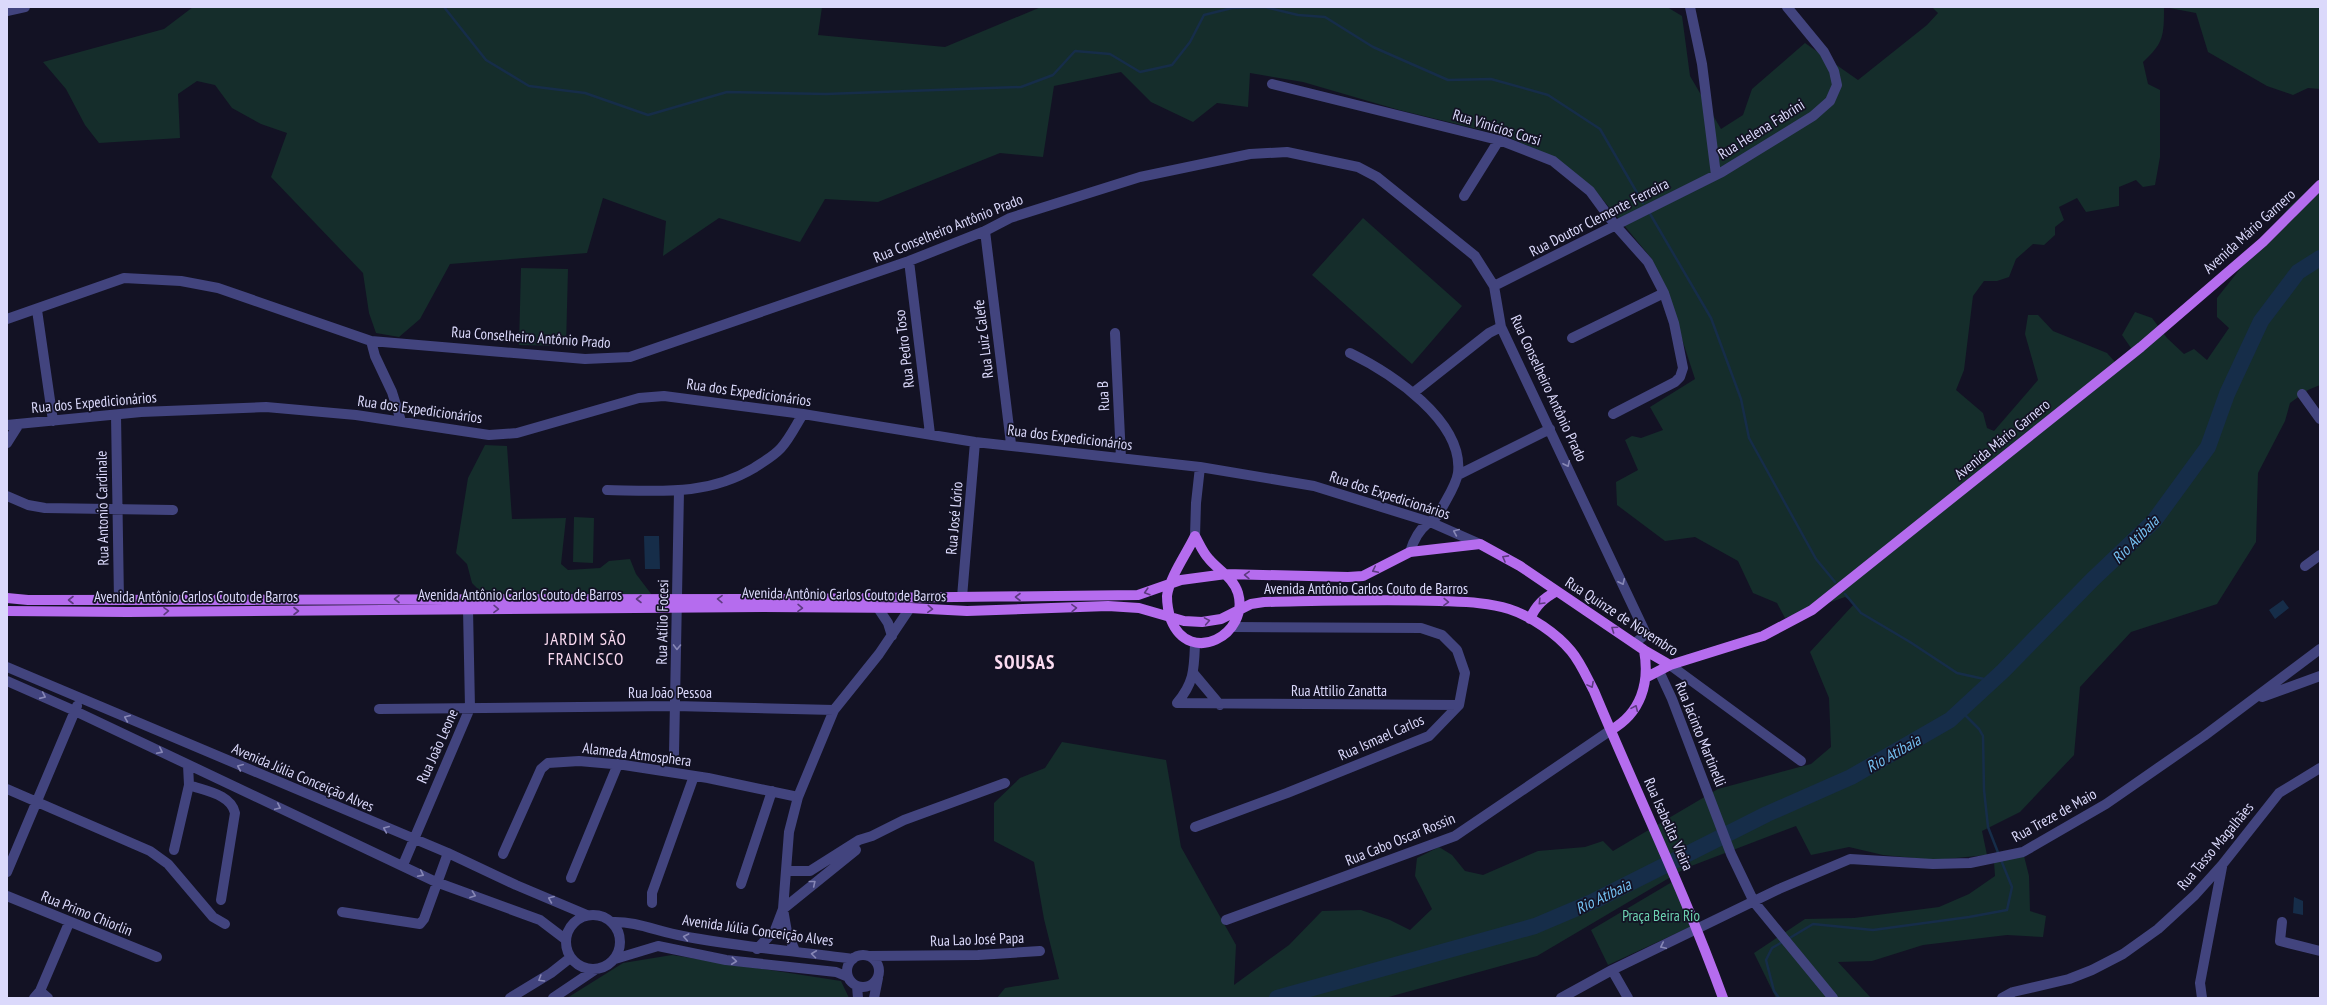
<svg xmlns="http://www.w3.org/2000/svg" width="2327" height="1005" font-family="'PT Sans Narrow',sans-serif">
<rect width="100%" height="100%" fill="#131224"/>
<!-- green -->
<path fill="#152d2b" d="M193,7h629l-4,28 127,12 96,-40h626l15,9 8,60 31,53 22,-14 9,-26 53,-46 53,37 69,-55 11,-12 -6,-6h388v82l-12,-1 -15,7 -26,-9 -59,-34 -12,-39 -32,-6c0,28 0,36 -21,55l5,22 12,6v67l-5,28 -12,2 -7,-7 -17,7v19l-33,6 -9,-14 -18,9 5,13 -9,7v8l-11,10 -11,-1 -17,15 -7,18 -12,4h-13l-11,15 -9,74 -8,20 27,23 4,15 7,3 44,-51 -13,-46 3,-19h10l15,16 54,22 8,9 16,-14 -9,-13 13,-23 17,6 15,20 17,16 10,-5 13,11 22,-32 -12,-11v-19l73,-92 30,-26v205l-12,5 -18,13 -5,18 -27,52 -2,69 -39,62 -86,28 -51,55 -6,68 -54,57 -38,19 5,24 -52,5 -52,-5 -34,-8 -38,8 -15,-29 -110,42 -149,88 -152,42h-388l8,-10 54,-9 -15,-60 -10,-57 -40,-21v-38l26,-25 25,-10 17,-26 104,18 15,87 55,98 -2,40 55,-40 33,-34 39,-1 29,10 20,10 22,-21 -17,-33 2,-18 22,-11 13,8 13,16 18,4 55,-24 47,-4 18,-6 10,10 105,-62 93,-25 20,-17 -2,-49 -19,-46 44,-48 -9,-7 -60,21 -8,-15 -24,-10 -15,-32 -43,-24 -30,4 -48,-36 -1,-23 22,-12 -13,-30 7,-4 9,2 22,-8 -13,-23 45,-28 -26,-80 -17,-40 -58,-70 -37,-30 -51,-23 -107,-26 -96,-28 -53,-9 -2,34 -31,-4 -24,19 -42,-20 -30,-30 -67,14 -11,71 -43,-4 -122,49 -53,-3 -25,43 -81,-24 -56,38 3,-35 -63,-23 -16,55 -137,11 -30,55 -21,18 -23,-4 -7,-20 -6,-40 -92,-96 16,-44 -26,-9 -29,-16 -17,-23 -18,-4 -19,13 2,44 -81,5 -14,-18 -19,-36 -23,-27 121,-33z
M1363,218l99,88 -50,58 -100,-89z
M521,268l47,1 -2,77 -47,-1z
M485,445l22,1 5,73 54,-1 -5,46 7,6 32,-2 9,-7 21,-2 6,15 16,21 -169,-1 -11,-11 -5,-19 -11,-11 12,-75z
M574,517l20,1 -1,45 -20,-1z
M2023,852l6,24 1,35 16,5 -3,21 -36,-2 -84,10 -51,16 -34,1 33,36h-95l-22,-45 51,-34 49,-1 85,-11 30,-13 26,-18 -1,-14z
M1672,882l20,44 -84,39 -17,-35z
M672,955l169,26 8,17h-282l56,-35z"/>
<!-- water -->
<path fill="#162d49" d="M644,536h15l1,33h-15z
M2283,600l6,8 -14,11 -6,-9z
M2294,897l9,4v14l-10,-2z"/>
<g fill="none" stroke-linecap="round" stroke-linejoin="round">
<!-- stream -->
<path stroke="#162d49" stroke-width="2.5" d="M444,7l42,53 43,26 56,7 63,22 79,-23 99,2 195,-7 32,-12 22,-24 35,3 30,18 32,-7 18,-23 14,-27 28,-7 33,-1 33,8 27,2 48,30 75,33 43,-1 57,16 52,34 43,74
M1649,212l62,106 30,81 8,39 67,121 19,23
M1845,594l16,19 49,29 47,31 36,8
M1960,710l19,19 4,7 1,54 4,37 11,28
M1788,939l25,-15 60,6 96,-13 38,-7 5,-23 -11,-27
M1779,998l-5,-7 -8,-31 6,-12 12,-7"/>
<!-- river -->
<path stroke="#162d49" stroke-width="16" d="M1277,998l258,-72 59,-25 173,-87 84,-37 99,-57 53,-49 89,-91 62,-59 54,-74 19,-53 34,-73 37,-49 22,-14"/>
<!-- minor -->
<path stroke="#42447e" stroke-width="10" d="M1690,7l12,57 14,111
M7,11l18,-4
M1272,84l230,57 51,20 37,30 25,34 33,37 16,31 10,30 9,45 -3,9 -5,5 -62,32
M1464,196l35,-56
M985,231l26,213
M909,261l21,173
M1494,286l228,-114 91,-56 17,-15 7,-16 -3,-14 -10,-19 -37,-45
M37,310l16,111
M7,319l117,-41 57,3 37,7 153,53 214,18 45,-2 279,-96 76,-30 25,-13 130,-41 110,-23 37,-2 71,15 19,10 98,79 19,30 7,41 145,307 -11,9
M1115,333l6,125
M1572,338l92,-45
M371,341l4,15 17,36 9,29
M1350,353c41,20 114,68 108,120 -2,13 -13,28 -18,39 -3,6 -8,9 -13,12 -9,7 -14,18 -17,28
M1413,393l76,-60 12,-6
M2302,394l18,25
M116,415l3,185
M7,425l134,-13 125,-5 90,8 133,20 28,-2 122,-35 25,-2 139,18 172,28 225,25 114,19 116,36 50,22
M7,443l12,-19
M1458,475l92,-46
M607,490c53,1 100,6 147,-22 9,-6 20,-12 27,-20 9,-10 15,-23 22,-34
M7,496l21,9 17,3 128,2
M1195,536l1,-33 4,-36
M2305,566l15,-11
M962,597l13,-155
M878,608l10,15 4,13
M1670,665l131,96
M7,667l441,186 68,32 71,30
M1659,671l13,28 59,155 23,48 79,96
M1194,674l26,31
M7,681l68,30 361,171 104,38 25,19
M2262,697l58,-21
M1177,703l282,2
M1177,703c17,-20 17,-33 18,-59
M379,709l296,-3 159,4
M674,754l5,-263
M189,785c16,6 42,9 46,28l-14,87
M7,789l143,62 18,13 45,53 12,7
M1195,827l92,-34 142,-57 30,-31 6,-32 -8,-23 -15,-15 -21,-7 -188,-1
M174,850l15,-65 -1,-20
M503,854l38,-85 7,-6 31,-2 45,4 84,13 90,19
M403,865l67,-157 -2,-99
M786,871h24l49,-31 13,-4 32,-16 101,-37
M7,872l70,-166
M571,878l47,-114
M741,884l31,-93
M7,896l150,61
M652,903v-10l42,-117
M342,912l78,12 4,-5 24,-66
M566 942a27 27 0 1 1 54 0a27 27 0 1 1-54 0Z
M1226,920l229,-84 156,-106
M612,922c24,-1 47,10 71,14 56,11 113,15 170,23
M2282,922l-2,19 40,10
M757,949l18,-19 8,-21 73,-59
M795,951l-8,-19 -4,-23 6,-77 9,-35 36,-87 45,-56 31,-46
M847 971a16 16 0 1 1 32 0a16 16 0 1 1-32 0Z
M868,956l110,-1 62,-4
M615,959l43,-13 68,14 110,12 12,5
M1612,970l16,28
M857,986l1,12
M40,991l8,7
M34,998l6,-7 29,-68
M510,998l41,-25 19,-15
M553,998l43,-29
M874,998l4,-20
M1561,998l51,-28 167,-81 71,-30 83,5 37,-1 53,-11 83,-48 98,-68 116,-87
M2002,998l11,-6 56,-13 23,-9 31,-16 35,-25 37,-34 27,-30 57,-72 41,-25
M2202,998l-2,-15 22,-116"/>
<!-- major -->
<path stroke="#b56cee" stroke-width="10" d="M1195,536c4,7 8,17 14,23 10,12 24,18 29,34 12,41 -48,74 -67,27 -2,-6 -4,-17 -4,-24 2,-18 20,-43 28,-60z
M7,598l21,2 760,-1 350,-4 43,-15 45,-6 122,3 15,-1 47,-24 70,-8 40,22 124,84 26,15
M7,611l120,1 636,-5 147,1 57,3 141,-5 31,2 45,13 18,1 19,-3 30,-15 13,-2c58,-1 117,-3 176,-1 23,1 47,1 69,8 22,7 48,25 62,42 10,12 16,27 23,40 43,103 91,202 129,307
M1530,619c6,-14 14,-21 27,-28
M1647,677l23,-12 93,-29 49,-26 329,-263 122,-105 57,-57
M1611,730c30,-17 39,-47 33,-80"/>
</g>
<!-- one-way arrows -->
<defs><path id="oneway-chevron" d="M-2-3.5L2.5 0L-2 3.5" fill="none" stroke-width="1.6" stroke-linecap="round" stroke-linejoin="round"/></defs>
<g stroke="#8787b6">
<use href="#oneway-chevron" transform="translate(1567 464) rotate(65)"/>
<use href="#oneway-chevron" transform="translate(1456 532) rotate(-157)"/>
<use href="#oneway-chevron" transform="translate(1622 582) rotate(65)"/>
<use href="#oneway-chevron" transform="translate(677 647) rotate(91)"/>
<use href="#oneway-chevron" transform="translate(43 696) rotate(24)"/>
<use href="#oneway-chevron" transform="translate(127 718) rotate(-157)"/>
<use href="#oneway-chevron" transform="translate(160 751) rotate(26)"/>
<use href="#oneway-chevron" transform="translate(240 767) rotate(-157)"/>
<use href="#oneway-chevron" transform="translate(278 807) rotate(25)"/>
<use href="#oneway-chevron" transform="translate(386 829) rotate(-157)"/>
<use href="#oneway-chevron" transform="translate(421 874) rotate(26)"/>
<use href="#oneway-chevron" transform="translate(813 883) rotate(-39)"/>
<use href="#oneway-chevron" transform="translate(473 895) rotate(20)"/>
<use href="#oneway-chevron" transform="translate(551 899) rotate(-158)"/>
<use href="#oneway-chevron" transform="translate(686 937) rotate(-169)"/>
<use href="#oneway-chevron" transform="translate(1663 946) rotate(155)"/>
<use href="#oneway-chevron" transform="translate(814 954) rotate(-173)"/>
<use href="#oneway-chevron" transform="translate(734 961) rotate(6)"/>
<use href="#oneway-chevron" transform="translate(541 979) rotate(149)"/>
</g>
<g stroke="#5c3a7f">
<use href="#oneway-chevron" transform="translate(1505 558) rotate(-151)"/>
<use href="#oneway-chevron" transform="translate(1375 570) rotate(154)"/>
<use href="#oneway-chevron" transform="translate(1247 575) rotate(-178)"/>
<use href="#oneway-chevron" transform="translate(1147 592) rotate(163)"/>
<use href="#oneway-chevron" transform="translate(1018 597) rotate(180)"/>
<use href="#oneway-chevron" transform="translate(397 599) rotate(180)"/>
<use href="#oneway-chevron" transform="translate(639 599) rotate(180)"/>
<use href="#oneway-chevron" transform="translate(720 599) rotate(-179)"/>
<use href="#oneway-chevron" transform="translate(71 600) rotate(-180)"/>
<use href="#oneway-chevron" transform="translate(1446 602) rotate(2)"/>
<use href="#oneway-chevron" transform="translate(1541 602) rotate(134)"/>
<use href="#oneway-chevron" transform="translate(800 608) rotate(1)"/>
<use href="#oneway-chevron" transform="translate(1074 608) rotate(-2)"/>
<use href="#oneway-chevron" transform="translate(496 609) rotate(1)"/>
<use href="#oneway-chevron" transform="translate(930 609) rotate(4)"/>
<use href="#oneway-chevron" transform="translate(166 611) rotate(-1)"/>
<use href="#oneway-chevron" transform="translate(296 611)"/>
<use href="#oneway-chevron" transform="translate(1207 621) rotate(-10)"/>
<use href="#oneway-chevron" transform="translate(1614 629) rotate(-145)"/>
<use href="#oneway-chevron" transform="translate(1591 685) rotate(62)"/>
<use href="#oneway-chevron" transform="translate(1635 708) rotate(-66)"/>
</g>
<g text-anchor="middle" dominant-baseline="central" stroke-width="3.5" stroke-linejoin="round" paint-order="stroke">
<!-- street labels -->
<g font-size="15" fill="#dbd9fb" stroke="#131224">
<text transform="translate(1497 127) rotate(17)">Rua Vinícios Corsi</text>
<text transform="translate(1761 129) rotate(-32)">Rua Helena Fabrini</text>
<text transform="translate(1599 217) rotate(-27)">Rua Doutor Clemente Ferreira</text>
<text transform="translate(948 228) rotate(-22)">Rua Conselheiro Antônio Prado</text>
<text transform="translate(2249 231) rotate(-42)">Avenida Mário Garnero</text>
<text transform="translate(531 337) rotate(4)">Rua Conselheiro Antônio Prado</text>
<text transform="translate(983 339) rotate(-97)">Rua Luiz Calefe</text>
<text transform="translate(904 349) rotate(-97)">Rua Pedro Toso</text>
<text transform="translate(1549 388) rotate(65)">Rua Conselheiro Antônio Prado</text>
<text transform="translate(749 392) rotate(8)">Rua dos Expedicionários</text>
<text transform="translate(1103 396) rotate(-93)">Rua B</text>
<text transform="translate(94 402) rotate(-5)">Rua dos Expedicionários</text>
<text transform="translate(420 409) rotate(8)">Rua dos Expedicionários</text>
<text transform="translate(1070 437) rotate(7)">Rua dos Expedicionários</text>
<text transform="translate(2002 439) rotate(-39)">Avenida Mário Garnero</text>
<text transform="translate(1390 495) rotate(18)">Rua dos Expedicionários</text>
<text transform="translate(102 508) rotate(-91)">Rua Antonio Cardinale</text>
<text transform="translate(954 518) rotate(-85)">Rua José Lório</text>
<text x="1366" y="588">Avenida Antônio Carlos Couto de Barros</text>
<text x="520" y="594">Avenida Antônio Carlos Couto de Barros</text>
<text transform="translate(844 594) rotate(1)">Avenida Antônio Carlos Couto de Barros</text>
<text x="196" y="596">Avenida Antônio Carlos Couto de Barros</text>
<text transform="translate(1622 616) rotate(33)">Rua Quinze de Novembro</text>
<text transform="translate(662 622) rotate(-89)">Rua Atílio Focesi</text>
<text x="1339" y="690">Rua Attilio Zanatta</text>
<text x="670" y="692">Rua João Pessoa</text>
<text transform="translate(1701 734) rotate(68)">Rua Jacinto Martinelli</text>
<text transform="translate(1381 737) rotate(-24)">Rua Ismael Carlos</text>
<text transform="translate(437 746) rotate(-66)">Rua João Leone</text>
<text transform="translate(637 754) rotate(7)">Alameda Atmosphera</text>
<text transform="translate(303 777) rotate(23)">Avenida Júlia Conceição Alves</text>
<text transform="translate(2054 815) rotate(-29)">Rua Treze de Maio</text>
<text transform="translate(1669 824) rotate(66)">Rua Isabelita Vieira</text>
<text transform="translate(1400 839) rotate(-22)">Rua Cabo Oscar Rossin</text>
<text transform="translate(2215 846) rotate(-50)">Rua Tasso Magalhães</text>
<text transform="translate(87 913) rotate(22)">Rua Primo Chiorlin</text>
<text transform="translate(758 930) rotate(8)">Avenida Júlia Conceição Alves</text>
<text transform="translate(977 939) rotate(-2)">Rua Lao José Papa</text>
</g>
<!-- park labels -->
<g font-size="15" fill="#6dd3b2" stroke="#131224">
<text x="1661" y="915">Praça Beira Rio</text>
</g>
<!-- water labels -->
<g font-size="16" font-style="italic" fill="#73beef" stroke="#131224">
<text transform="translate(2135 539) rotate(-46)">Rio Atibaia</text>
<text transform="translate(1893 753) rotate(-30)">Rio Atibaia</text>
<text transform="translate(1603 896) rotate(-26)">Rio Atibaia</text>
</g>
<!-- quarter labels -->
<g font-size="17" letter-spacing="1" fill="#fbdbf1" stroke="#131224">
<text x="586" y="639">JARDIM SÃO<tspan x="586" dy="20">FRANCISCO</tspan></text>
</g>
<!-- district labels -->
<g font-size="19" font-weight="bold" letter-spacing="1" fill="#fbdbf1" stroke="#131224">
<text x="1025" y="662">SOUSAS</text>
</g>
</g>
<!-- border -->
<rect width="2327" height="1005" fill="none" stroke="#dbd9fb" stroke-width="16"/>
</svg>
